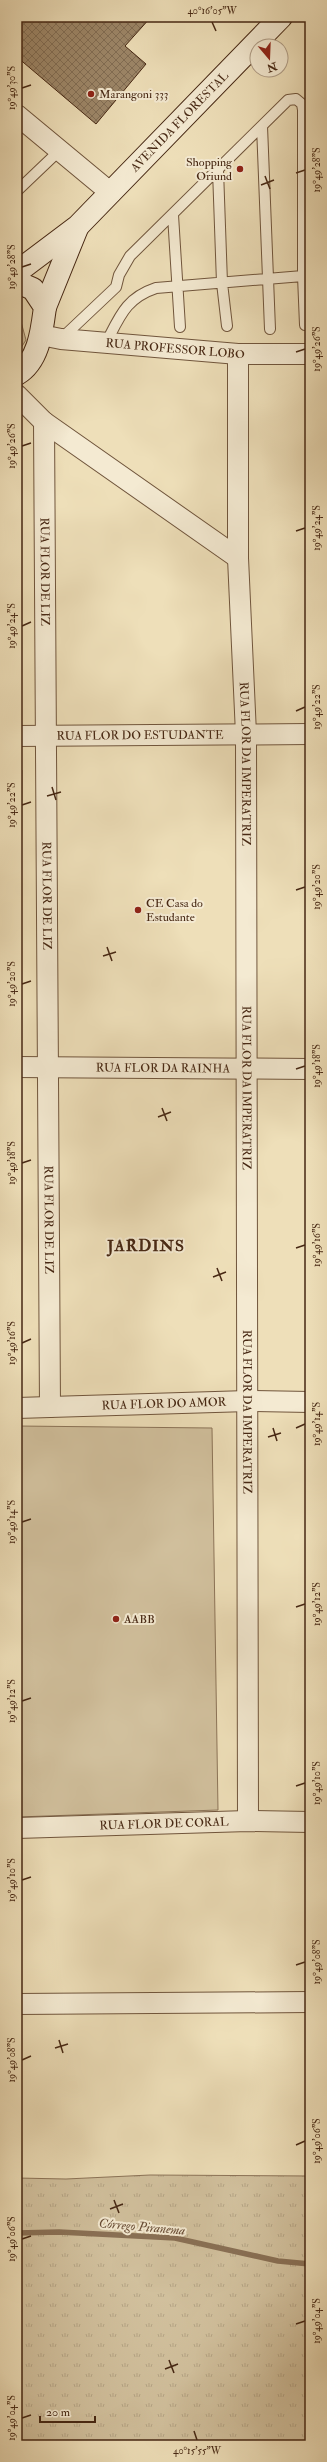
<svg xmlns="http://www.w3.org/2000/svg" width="327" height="2462" font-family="'IM FELL Double Pica',serif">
<defs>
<pattern id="grass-tufts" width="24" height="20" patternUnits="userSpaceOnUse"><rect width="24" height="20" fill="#d1c09d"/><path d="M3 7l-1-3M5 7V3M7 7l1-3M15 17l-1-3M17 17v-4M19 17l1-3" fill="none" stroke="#b5a586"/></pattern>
<pattern id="park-crowns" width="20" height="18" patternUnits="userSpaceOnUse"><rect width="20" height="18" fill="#d1c09d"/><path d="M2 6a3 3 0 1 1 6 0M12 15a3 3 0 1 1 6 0" fill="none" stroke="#b5a586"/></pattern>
<pattern id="building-cross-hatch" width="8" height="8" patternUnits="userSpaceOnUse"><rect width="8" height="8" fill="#9d8769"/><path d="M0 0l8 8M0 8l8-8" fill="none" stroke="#826e55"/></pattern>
</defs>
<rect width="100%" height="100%" fill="#eedfb9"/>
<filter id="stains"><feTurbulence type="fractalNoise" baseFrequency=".005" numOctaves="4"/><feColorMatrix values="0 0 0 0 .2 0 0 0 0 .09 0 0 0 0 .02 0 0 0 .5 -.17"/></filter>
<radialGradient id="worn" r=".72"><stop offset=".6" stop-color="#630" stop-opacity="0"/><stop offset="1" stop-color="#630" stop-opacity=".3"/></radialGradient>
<!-- grass -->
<path fill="url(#grass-tufts)" stroke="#8c7458" d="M17,316l3,2 6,22 -9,14z
M150,2175l160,1v269h-293v-267l49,1z"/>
<!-- park -->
<path fill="url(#park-crowns)" stroke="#8c7458" d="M17,770h5l-2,285h-3z"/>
<!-- pitch -->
<path fill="#d1c09d" stroke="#8c7458" d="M17,1426l195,2 6,382 -201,7z"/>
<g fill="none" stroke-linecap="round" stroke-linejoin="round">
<!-- stream -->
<path stroke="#897055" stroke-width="5.5" d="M17,2233l42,-1 116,6 103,23 32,3"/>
</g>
<!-- building -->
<path fill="url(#building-cross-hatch)" stroke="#462713" d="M17,17h134l-26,29 21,18 -50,60 -79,-67z"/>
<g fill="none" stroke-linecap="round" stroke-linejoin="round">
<defs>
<path id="lane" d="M262,126l8,203
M218,170l4,113 5,43
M17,191l43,-41
M173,215l7,112
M303,276l2,49
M62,338l54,-51 3,-12 11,-19 158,-156 8,-1 6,5 1,6v166l-147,12c-30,10 -36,28 -50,55"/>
<g id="street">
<path d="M17,115l94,78"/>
<path id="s1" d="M41,335l20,4 177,15h72"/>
<path id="s2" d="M238,354v204l8,176 2,1087"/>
<path id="s3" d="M17,395l27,27 6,985"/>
<path d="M44,422l194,136"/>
<path id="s4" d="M17,736l293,-2"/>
<path id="s5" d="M17,1067l293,2"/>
<path id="s6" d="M17,1408l231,-7 62,1"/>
<path id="s7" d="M17,1828l231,-7 62,1"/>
<path d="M17,2004l293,-2"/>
</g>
<g id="secondary">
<path id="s8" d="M17,272l61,-46 203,-209"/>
<path d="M17,282l16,7 12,18c-3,23 -6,54 -28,67"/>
<path d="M45,307l32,-79"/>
</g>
</defs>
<!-- lane casing -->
<use href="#lane" stroke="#70553c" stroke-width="12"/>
<!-- street casing -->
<use href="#street" stroke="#70553c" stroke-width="22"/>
<!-- secondary casing -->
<use href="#secondary" stroke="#462713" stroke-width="24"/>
<!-- lane -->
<use href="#lane" stroke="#f4ead2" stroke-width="10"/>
<!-- street -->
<use href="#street" stroke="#f4ead2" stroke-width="20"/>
<!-- secondary -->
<use href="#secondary" stroke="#f4ead2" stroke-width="22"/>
</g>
<!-- ticks -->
<path fill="none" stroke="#462713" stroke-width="1.5" d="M212,22l4,9M22,88l9,-3M296,173l9,-3M265,176l5,13M261,185l13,-5M22,267l9,-3M296,352l9,-3M22,446l9,-3M296,531l9,-3M22,626l9,-4M296,711l9,-4M52,787l4,13M47,796l14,-4M22,805l9,-3M296,890l9,-3M107,947l5,14M103,956l13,-4M22,984l9,-3M296,1069l9,-3M162,1108l5,13M158,1117l13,-5M22,1163l9,-3M296,1248l9,-3M217,1268l5,13M213,1277l13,-5M22,1343l9,-4M273,1428l4,13M296,1428l9,-4M268,1437l13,-4M22,1522l9,-3M296,1607l9,-3M22,1701l9,-3M296,1786l9,-3M22,1880l9,-3M296,1965l9,-3M59,2040l4,13M55,2048l13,-4M22,2060l9,-4M296,2145l9,-4M114,2200l5,13M110,2209l13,-5M22,2239l9,-3M296,2324l9,-3M169,2360l5,13M165,2369l13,-5M22,2418l9,-3M194,2431l3,9"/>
<!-- markers -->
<g fill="#8f2418" stroke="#f4ead2" stroke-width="1.5">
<circle cx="91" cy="94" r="4"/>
<circle cx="240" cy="169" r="4"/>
<circle cx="138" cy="910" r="4"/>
<circle cx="116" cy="1619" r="4"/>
</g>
<g text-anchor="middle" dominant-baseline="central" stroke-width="4" stroke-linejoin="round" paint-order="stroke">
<!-- poi labels -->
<g font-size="12" fill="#462713" stroke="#f4ead2" text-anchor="start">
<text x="99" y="94">Marangoni 333</text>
<text x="232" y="162" text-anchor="end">Shopping<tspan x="232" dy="14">Oriund</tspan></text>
<text x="146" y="903">CE Casa do<tspan x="146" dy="14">Estudante</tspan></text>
<text x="124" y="1619">AABB</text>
</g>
<!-- street labels -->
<g font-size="12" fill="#462713" stroke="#f4ead2">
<text stroke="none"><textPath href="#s8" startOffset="222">AVENIDA FLORESTAL</textPath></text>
<text stroke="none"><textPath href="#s1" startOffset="135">RUA PROFESSOR LOBO</textPath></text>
<text stroke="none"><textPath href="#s3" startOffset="188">RUA FLOR DE LIZ</textPath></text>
<text stroke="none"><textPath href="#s4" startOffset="123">RUA FLOR DO ESTUDANTE</textPath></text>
<text stroke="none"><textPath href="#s2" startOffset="410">RUA FLOR DA IMPERATRIZ</textPath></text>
<text stroke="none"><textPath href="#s3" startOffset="512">RUA FLOR DE LIZ</textPath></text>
<text stroke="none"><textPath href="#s5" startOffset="146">RUA FLOR DA RAINHA</textPath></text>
<text stroke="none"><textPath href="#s2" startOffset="734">RUA FLOR DA IMPERATRIZ</textPath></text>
<text stroke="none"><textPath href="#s3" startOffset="836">RUA FLOR DE LIZ</textPath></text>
<text stroke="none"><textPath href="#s6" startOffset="147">RUA FLOR DO AMOR</textPath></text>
<text stroke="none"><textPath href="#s2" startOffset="1058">RUA FLOR DA IMPERATRIZ</textPath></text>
<text stroke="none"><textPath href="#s7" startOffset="147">RUA FLOR DE CORAL</textPath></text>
</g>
<!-- water labels -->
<g font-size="13" font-style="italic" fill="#674b34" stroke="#f4ead2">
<text transform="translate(142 2227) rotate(5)">Córrego Piranema</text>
</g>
<!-- district labels -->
<g font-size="16" font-weight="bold" letter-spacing="1" fill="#462713" stroke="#f4ead2">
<text x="146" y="1246">JARDINS</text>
</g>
</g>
<!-- margin -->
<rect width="327" height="2462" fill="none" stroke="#eedfb9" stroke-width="44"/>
<!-- north arrow -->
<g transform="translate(269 58) rotate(161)"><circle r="19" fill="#f4ead2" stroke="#ae9c86"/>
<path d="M0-3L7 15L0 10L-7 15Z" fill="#8f2418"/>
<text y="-6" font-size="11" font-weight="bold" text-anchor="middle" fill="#462713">N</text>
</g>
<!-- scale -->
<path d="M40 2416v6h55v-6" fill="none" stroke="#462713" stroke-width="2"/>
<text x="46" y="2416" font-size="12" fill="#462713" stroke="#f4ead2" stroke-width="3" paint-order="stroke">20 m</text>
<rect x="22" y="22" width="283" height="2418" fill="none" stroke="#462713" stroke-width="1.5"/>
<g font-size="10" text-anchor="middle" fill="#462713">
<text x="212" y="14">40°16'05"W</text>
<text transform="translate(11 88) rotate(-90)" y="4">19°49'30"S</text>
<text transform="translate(316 170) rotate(-90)" y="4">19°49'28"S</text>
<text transform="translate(11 267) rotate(-90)" y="4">19°49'28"S</text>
<text transform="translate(316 349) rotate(-90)" y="4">19°49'26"S</text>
<text transform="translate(11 446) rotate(-90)" y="4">19°49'26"S</text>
<text transform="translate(316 528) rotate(-90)" y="4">19°49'24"S</text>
<text transform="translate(11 626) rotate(-90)" y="4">19°49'24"S</text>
<text transform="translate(316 707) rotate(-90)" y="4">19°49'22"S</text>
<text transform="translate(11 805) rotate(-90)" y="4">19°49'22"S</text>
<text transform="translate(316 887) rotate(-90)" y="4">19°49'20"S</text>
<text transform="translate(11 984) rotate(-90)" y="4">19°49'20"S</text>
<text transform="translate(316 1066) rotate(-90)" y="4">19°49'18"S</text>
<text transform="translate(11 1163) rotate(-90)" y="4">19°49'18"S</text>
<text transform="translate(316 1245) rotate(-90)" y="4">19°49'16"S</text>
<text transform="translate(11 1343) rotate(-90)" y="4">19°49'16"S</text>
<text transform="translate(316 1424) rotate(-90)" y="4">19°49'14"S</text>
<text transform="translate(11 1522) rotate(-90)" y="4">19°49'14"S</text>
<text transform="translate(316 1604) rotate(-90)" y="4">19°49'12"S</text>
<text transform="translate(11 1701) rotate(-90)" y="4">19°49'12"S</text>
<text transform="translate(316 1783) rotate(-90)" y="4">19°49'10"S</text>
<text transform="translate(11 1880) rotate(-90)" y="4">19°49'10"S</text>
<text transform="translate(316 1962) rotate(-90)" y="4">19°49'08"S</text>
<text transform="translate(11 2060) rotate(-90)" y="4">19°49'08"S</text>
<text transform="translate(316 2141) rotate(-90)" y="4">19°49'06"S</text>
<text transform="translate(11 2239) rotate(-90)" y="4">19°49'06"S</text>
<text transform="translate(316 2321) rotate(-90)" y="4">19°49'04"S</text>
<text transform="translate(11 2418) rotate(-90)" y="4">19°49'04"S</text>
<text x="197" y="2454">40°15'55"W</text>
</g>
<rect width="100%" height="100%" filter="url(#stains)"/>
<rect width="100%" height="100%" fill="url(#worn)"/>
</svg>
